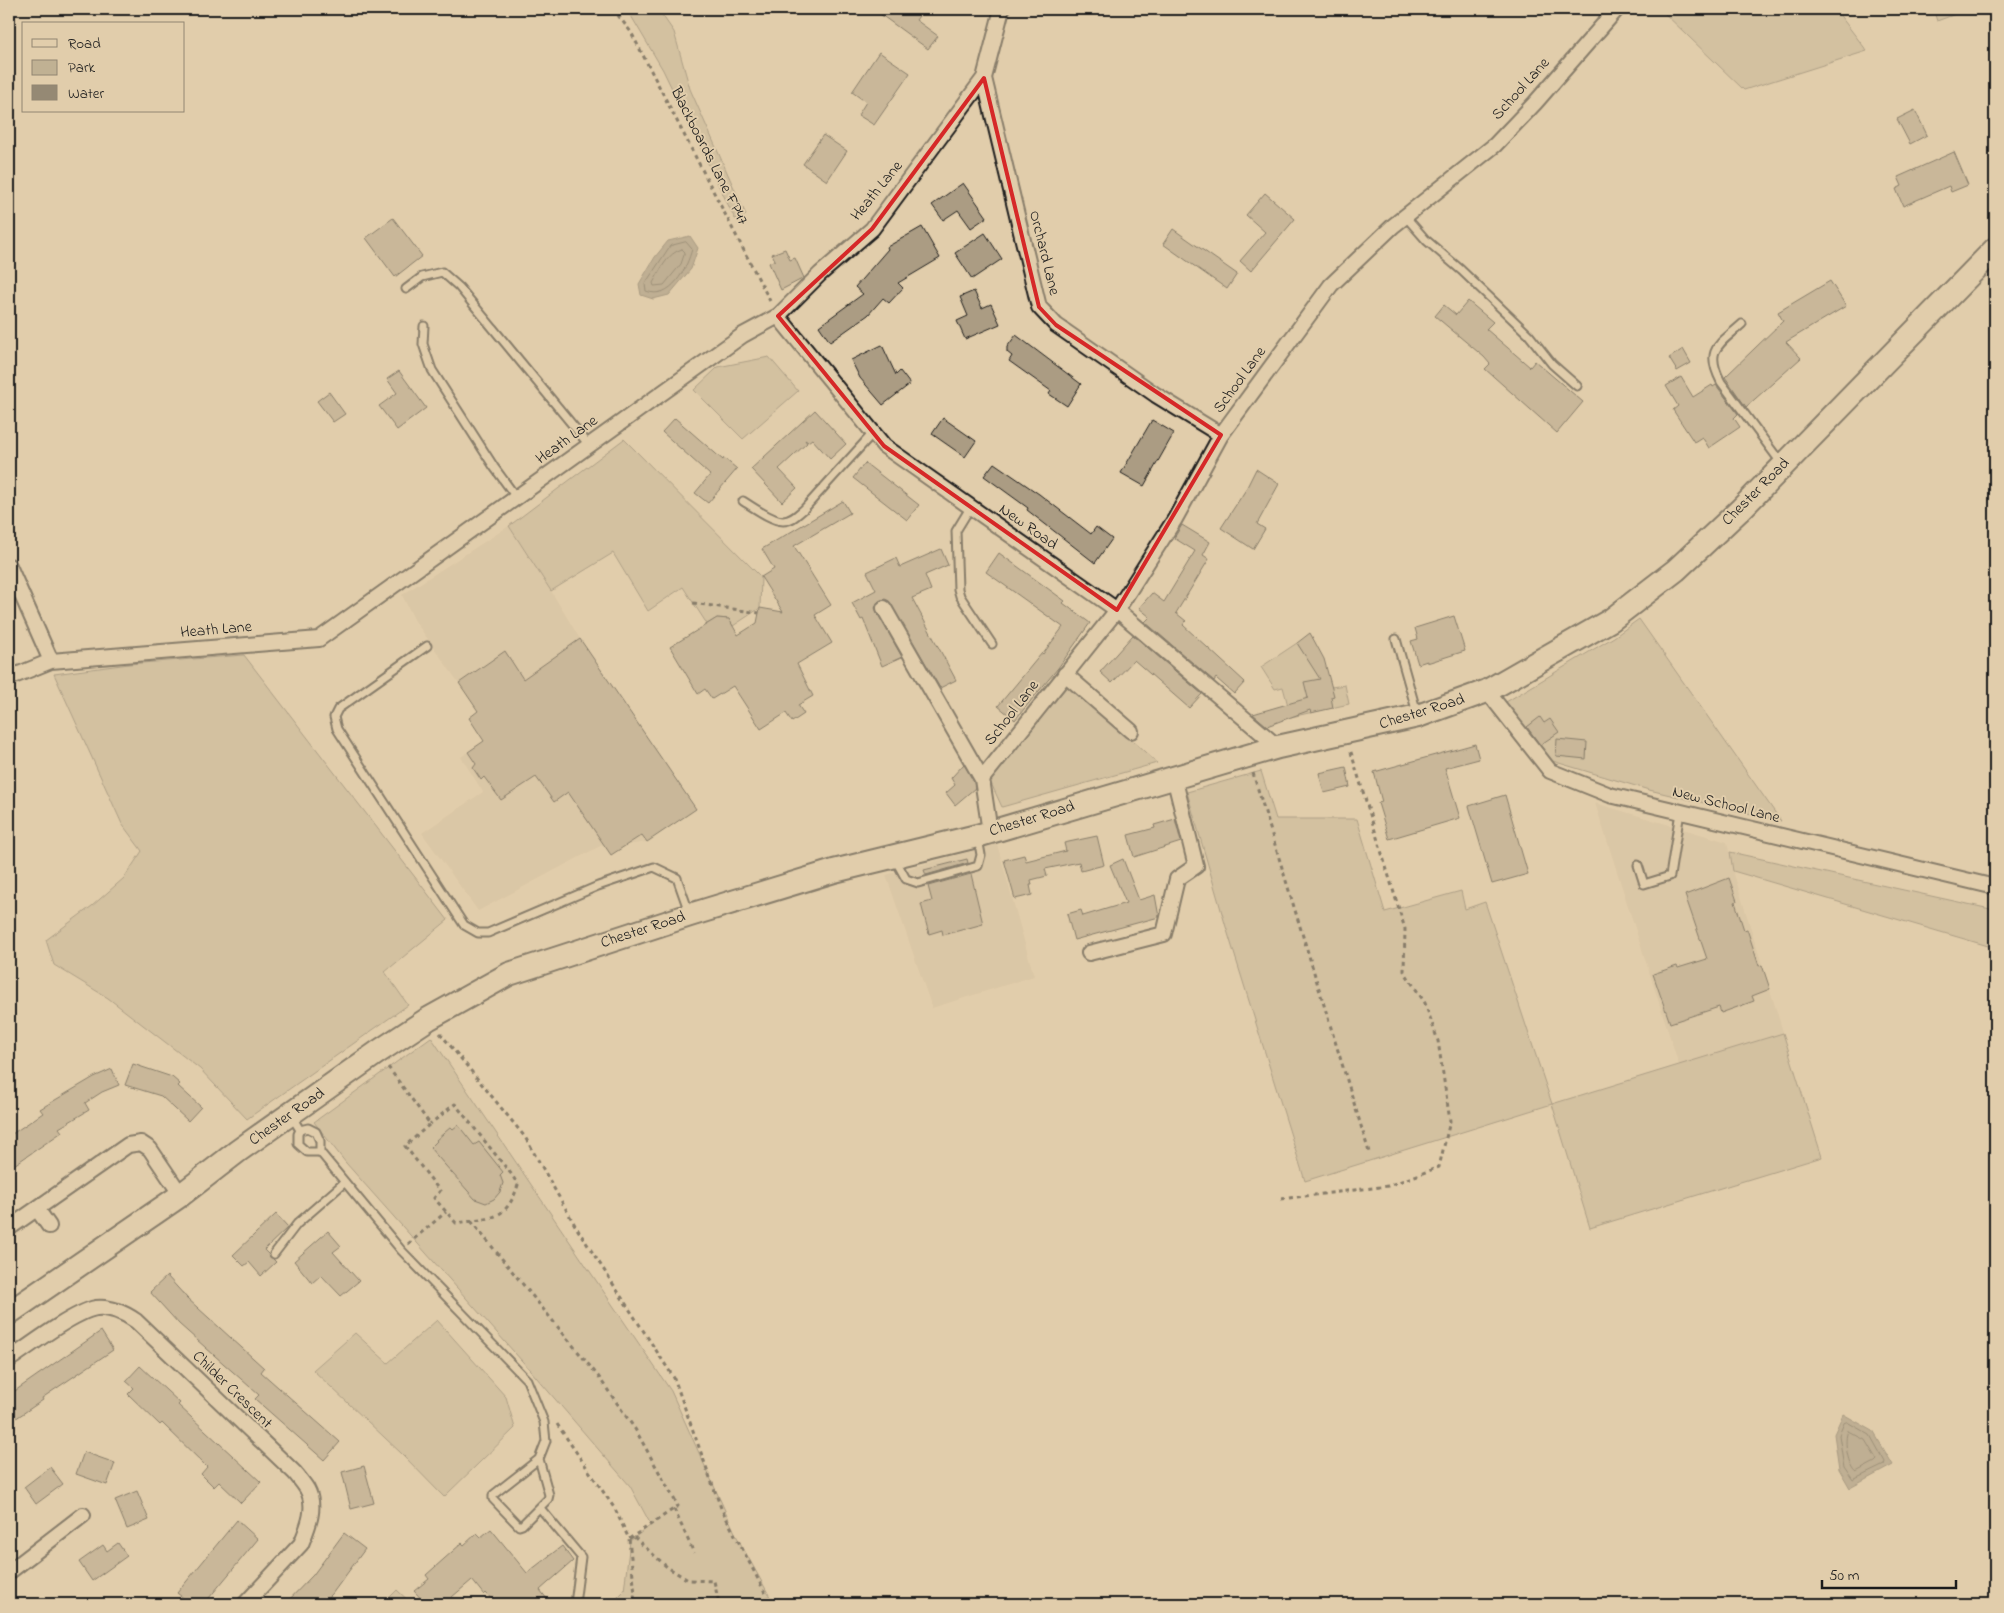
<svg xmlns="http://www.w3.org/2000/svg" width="2004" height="1613" font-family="'Indie Flower',sans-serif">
<rect width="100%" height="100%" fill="#e1cdab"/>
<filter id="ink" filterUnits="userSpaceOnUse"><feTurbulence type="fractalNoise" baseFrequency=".02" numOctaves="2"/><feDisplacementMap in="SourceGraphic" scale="10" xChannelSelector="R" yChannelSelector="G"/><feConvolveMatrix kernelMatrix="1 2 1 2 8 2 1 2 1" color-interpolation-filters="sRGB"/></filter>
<g filter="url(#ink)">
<!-- built -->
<path fill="#d1be9f" d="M509,526l42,65 29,48 116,170 -49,33 -20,3 -16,10 -7,-11 -126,67 -56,-78 61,-41 -22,-35 23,-16 -15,-23 9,-8 -63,-89 -13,-26z
M1595,803l132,39 6,29 89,286 -232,71 -38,-124 127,-39z
M997,844l37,132 -102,32 -46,-133z"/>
<!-- green -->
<path fill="#c0b193" stroke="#6e6658" d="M627,9h31l16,23 16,57 56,126 -11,4 -72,-149z
M1660,9h175l32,42 -123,39z
M1933,9h36l-32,12z
M769,357l29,34 -55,48 -49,-49 24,-23z
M624,439l137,138 -1,31 -27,18 -4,-7 -12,-1 -10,6 -24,-37 -35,24 -35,-58 -62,38 -42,-65z
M1639,619l142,202 -132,-31 -100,-30 -43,-58 108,-65z
M1297,643l12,18 22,26 14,-2 4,19 -58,13 -8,-30 -8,2 -14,-22z
M244,655l204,265 -63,52 23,33 -161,114 -47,-50 -92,-71 -54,-33 -8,-25 46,-34 32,-28 18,-27 -20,-27 -68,-150 75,-10z
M1070,683l87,80 -155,44 -12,-26z
M1261,771l15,48h81l28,93 76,-21 4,18 20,-7 67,202 231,-71 39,124 -232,71 -38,-124 -247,77 -79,-254 -39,-135z
M1730,852l265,58v38l-262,-77z
M431,1037l240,354 66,146 37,67h-163l13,-13 6,-50 21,-16 -21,-39 -100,-116 -184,-207 -32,-41z
M437,1320l69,77 9,31 -71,69 -42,-43 -89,-84 42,-37 33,30z
M397,1590l15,14h-29z"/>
<!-- water -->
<path fill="#958974" stroke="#655d51" d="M690,236l8,12 -7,21 -22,26 -16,4 -12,-4 -2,-11 16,-27 13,-16z
M1843,1414l30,17 20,34 -43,23 -11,-19 -5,-35z"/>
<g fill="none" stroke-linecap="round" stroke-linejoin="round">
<!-- shore -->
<path stroke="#4c483f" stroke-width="1" d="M686,242l6,7c-5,19 -21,52 -46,42l-1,-7 25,-38z
M682,249l3,3 -4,12 -17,21 -10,1 -1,-3c7,-12 14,-30 29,-34z
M1847,1422l23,13 15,27 -1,3 -31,15 -9,-13 -5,-32 5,-12z
M1848,1431l17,9 12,20 -2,2 -19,10c-8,-5 -13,-32 -8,-41z"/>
</g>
<!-- building -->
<path fill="#ab9c83" stroke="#1c1c1c" d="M873,9h51l-8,11 22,16 -10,13z
M879,52l31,21 -36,52 -16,-10 8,-13 -14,-10z
M1915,110l12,25 -17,9 -13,-25z
M823,135l24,16 -20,30 -24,-17z
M1954,152l14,33 -17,7 -2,-6 -46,20 -7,-17 6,-3 -4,-9z
M963,183l24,34 -16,11 -13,-18 -15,10 -11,-15z
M1265,193l30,26 -44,52 -11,-10 25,-29 -19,-17z
M393,218l29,38 -27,21 -29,-39z
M922,227l18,31 -42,25 5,5 -14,15 -6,-5 -15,17 -38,27 -11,-16 44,-32 -8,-7 33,-38 -1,-2z
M1173,229l64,45 -10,15 -64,-45z
M985,233l17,26 -30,20 -17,-26z
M785,249l5,11 5,-2 9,20 -23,12 -12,-27 6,-3 -3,-6z
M1830,281l16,25 -60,36 15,16 -55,49 -21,-30 58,-56 -5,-9z
M974,291l8,17 9,-4 9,20 -35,15 -8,-18 11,-5 -8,-19z
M1468,301l25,21 -7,7 44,38 5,-6 48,41 -26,31 -72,-64 5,-5 -6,-7 -49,-41 9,-11 12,10z
M1016,335l65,49 -14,22 -18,-12 2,-3 -42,-30 3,-5 -5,-4v-5z
M882,345l14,30 4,-4 10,13 -27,21 -23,-27 -9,-18z
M1683,349l8,14 -14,8 -8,-13z
M399,371l27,37 -29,22 -18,-24 18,-13 -10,-14z
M1681,377l12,20 19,-12 1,2 3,-2 22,29 -4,4 6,9 -31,21 -7,-11 -8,5 -21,-32 5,-4 -12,-20z
M329,392l16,22 -12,8 -16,-21z
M815,410l31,34 -16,15 -18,-20 -4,3 -3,-2 2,3 -28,26 18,19 -15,14 -31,-33z
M675,418l48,42 1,-2 13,11 -29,34 -13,-10 15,-18 -48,-43z
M943,418l33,23 -11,16 -33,-23z
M1152,420l22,13 -30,53 -23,-13z
M865,463l54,42 -12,15 -54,-42z
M994,463l45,31 52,40 5,-7 16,12 -17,24 -68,-53 1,-2 -44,-32z
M1256,469l23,15 -22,40 8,5 -12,20 -32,-21 24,-37z
M843,501l7,12 -56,33 37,59 -16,10 17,28 -35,21 16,32 -15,9 6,9 -12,8 -6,-9 -25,16 -28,-43 -21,13 -7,-10 -7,5 -28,-47 47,-29 12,1 9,16 19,-12 3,-15 23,4 -22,-35 13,-8 -12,-20z
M1182,525l28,17 -7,13 6,4 -33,54 10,8 -3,4 62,57 -11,12 -18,-16 -2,3 -69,-59 5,-5 -11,-9 13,-15 12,9 31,-51 -21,-13z
M941,549l7,16 -23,10 6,15 -19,8 44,82 -16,8 -51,-87 -4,-2 -6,2 -4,7 27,49 -20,9 -19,-47 -2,1 -9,-17 24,-13 -9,-18 29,-14 4,9z
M999,553l66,48 -2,2 27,20 -32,45 -43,52 -17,-14 44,-53 1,1 20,-27 -77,-55z
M1454,616l11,35 -38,12v-2l-9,3 -7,-23 7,-2 -3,-11z
M1310,633l14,26 10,37 -3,1 2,11 -22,5 -1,-3 -43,16 -14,-12 55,-16 -4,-16 16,-3 -23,-36z
M1133,635l69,59 -13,14 -55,-48 -22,23 -12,-11z
M580,639l116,170 -49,33 -5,-7 -31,20 -43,-63 -14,10 -18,-25 -35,23 -17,-23 -3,3 -8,-12 3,-4 -8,-12 16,-11 -15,-23 9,-7 -19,-28 46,-32 18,28z
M1540,717l4,6 6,-4 9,13 -19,13 -13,-18z
M1557,739l30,3 -1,17 -30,-3z
M1475,744l4,15 -34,9 15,50 -71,21 -11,-36 4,-1 -8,-30z
M964,764l10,18 1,6 -20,17 -9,-12 9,-8 -4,-7z
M1346,767l4,20 -26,6 -5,-20z
M1505,795l23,79 -36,10 -23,-78z
M1175,819l6,23 -47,15 -6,-22 27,-7 -1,-3z
M1097,836l7,29 -23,6 -2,-9 -34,7 2,7 -16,4 1,5h-2l2,10 -17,4 -11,-39 20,-5 2,6 40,-10 -2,-8z
M967,859l1,4 -42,12 -2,-5z
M1123,859l16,41 16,-5 4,22 -85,23 -7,-26 14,-4 2,6 43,-13 -16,-38z
M971,874l12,50 -40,11 -1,-5 -13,4 -8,-30 11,-3 -4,-15z
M1729,878l8,23 -2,1 9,28 3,-1 12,37 3,-1 8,24 -18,7 2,5 -33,12 -2,-6 -49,16 -17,-49 24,-8 1,2 29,-9 -22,-64z
M133,1064l39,13 8,7 -2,2 23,21 -13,14 -27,-25 -36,-11z
M112,1069l7,16 -17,7 -17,11 4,7 -30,18 3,4 -48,33 -5,-8v-21l34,-23 -3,-4 54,-32z
M458,1125l16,20 5,-3 24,30 -3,3 3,8 -3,9 -6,7 -8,4 -11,-4 -45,-51 7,-7 -1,-1 15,-13 2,2z
M276,1214l12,13 -24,23 12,12 -15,14 -12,-14 -5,4 -11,-11z
M328,1231l13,15 -8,6 26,29 -18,15 -20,-21 -9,8 -18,-22z
M167,1276l20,22 77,70 -3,4 79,70 -16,18 -69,-61 4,-4 -80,-71 -29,-32z
M101,1331l12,19 -71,48 1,2 -34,23v-28z
M140,1366l40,37 -2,2 83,77 -20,21 -22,-21 -5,5 -13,-13 6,-7 -45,-44 -2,2 -32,-31 6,-6 -8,-7z
M84,1452l31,11 -8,22 -31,-11z
M364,1466l10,37 -23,6 -9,-37z
M50,1467l13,17 -27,20 -12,-17z
M137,1491l12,29 -22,9 -12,-29z
M237,1520l21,19 -54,65h-13l-14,-11z
M491,1529l36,44 35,-27 11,15 -33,29 11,14h-55l-10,-11 -2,2 -12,-15 -20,17 5,7h-31l-12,-13 15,-12 -3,-4 36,-32 2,2 13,-12 4,4z
M344,1533l21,16 -33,45 -10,10h-37l28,-29z
M118,1543l9,13 -35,25 -13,-19 24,-17 4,6z"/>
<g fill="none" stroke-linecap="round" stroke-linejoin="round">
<defs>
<path id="service" d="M1405,216l21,24 35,30 68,65 23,29 25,22
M406,289l16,-12 20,-5 17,15 130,158
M1742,324c-23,21 -38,25 -21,58l61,82
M424,326l-1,18 9,26 62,97 22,30
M743,501c10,6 29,20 40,20 9,0 15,-7 21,-12l69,-76
M970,508l-14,23 2,58 2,7 32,48
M1396,639l21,74
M427,646l-89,63 -4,8 3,12 127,196 14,8h10l110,-47 56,-19 23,11 12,34
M895,859l11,20 12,4 60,-17 3,-11 -3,-17
M1638,865l6,19 26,-8 10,-64
M292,1117l8,13 8,-2 8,4 4,9v11l81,98 126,130 17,42 2,19 -7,18 -46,36v4l26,27 3,-1 26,-26 1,-4 -10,-36
M300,1130l-2,4v10l9,8h13
M274,1254l23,-30 48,-42
M540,1508l41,49 -6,47"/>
<path id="minor" d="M984,78l55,229 17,18 100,70 65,40
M778,316l106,130 233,164 161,137
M9,566l42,95
M884,608l98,171
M1065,674l66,57
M9,678l42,-17 268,-22 424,-304 35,-19 42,-42 52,-45 112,-151 18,-69
M1487,691l63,80 60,24 385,92
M990,832l-8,-53 135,-169 58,-91 46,-84 110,-150 62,-59 102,-81 40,-42 82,-94
M1089,953l75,-19 13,-55 19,-13 -22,-89
M37,1209l12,17
M12,1226l116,-81 13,-2 9,6 31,46
M9,1360c20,-14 65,-48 87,-52 13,-2 29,5 40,13l159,152c4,5 9,11 12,16 10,18 1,38 -6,55l-56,60
M9,1572l74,-57"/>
<path id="primary" d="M9,1313l172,-118 57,-44 140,-99 50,-33 81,-45 181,-59 144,-44 143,-35 301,-89 140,-31 69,-25 124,-71 65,-50 65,-61 254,-260"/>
</defs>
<!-- service casing -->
<use href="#service" stroke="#1c1c1c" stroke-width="11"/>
<!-- minor casing -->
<use href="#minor" stroke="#1c1c1c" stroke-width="18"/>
<!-- primary casing -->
<use href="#primary" stroke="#1c1c1c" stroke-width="26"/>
<!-- path -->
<path stroke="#1c1c1c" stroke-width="3" stroke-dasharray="4 4" stroke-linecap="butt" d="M613,9l18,23 140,271
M693,603l66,10
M1253,773l116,379
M440,1033l85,104 51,90 98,151 47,130 50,96
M388,1067l42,57 -25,22 35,45 -6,7 22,25c34,-5 50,-1 62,-38l-6,-10 -57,-71 -25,20
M1281,1199l107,-13 51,-19 11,-46 -12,-80 -13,-38 -21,-32 1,-42 -55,-180
M471,1221l127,155 37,53 43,77 -49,33
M408,1244l38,-32
M557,1424l58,85 14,30 6,55 -3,10
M674,1509l20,44
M634,1537l33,30 21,13 26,1 5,23"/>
<!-- service -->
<use href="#service" stroke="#e1cdab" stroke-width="7"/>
<!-- minor -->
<use href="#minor" stroke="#e1cdab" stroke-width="14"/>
<!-- primary -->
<use href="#primary" stroke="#e1cdab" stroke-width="22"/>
</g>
</g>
<!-- marked area -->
<path d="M0 0H2004V1613H0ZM984,78l55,229 17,18 165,110 -104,175 -233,-164 -106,-130 94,-87z" fill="#e1cdab" fill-opacity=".55" fill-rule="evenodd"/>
<path fill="none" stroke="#d62828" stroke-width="4" stroke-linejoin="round" d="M984,78l55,229 17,18 165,110 -104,175 -233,-164 -106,-130 94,-87z"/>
<g text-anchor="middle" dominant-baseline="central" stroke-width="4" stroke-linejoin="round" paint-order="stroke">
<!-- street labels -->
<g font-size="16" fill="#1c1c1c" stroke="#e1cdab">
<text transform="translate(1521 89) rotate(-48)">School Lane</text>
<text transform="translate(709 156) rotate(63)">Blackboards Lane FP47</text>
<text transform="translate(877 191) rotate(-51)">Heath Lane</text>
<text transform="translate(1044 253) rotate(76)">Orchard Lane</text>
<text transform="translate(1240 380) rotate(-54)">School Lane</text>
<text transform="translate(567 440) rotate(-36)">Heath Lane</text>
<text transform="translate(1756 492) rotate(-45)">Chester Road</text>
<text transform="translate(1028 527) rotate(35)">New Road</text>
<text transform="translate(216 630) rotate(-5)">Heath Lane</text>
<text transform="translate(1422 712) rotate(-17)">Chester Road</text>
<text transform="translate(1012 713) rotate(-52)">School Lane</text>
<text transform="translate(1726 805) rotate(14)">New School Lane</text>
<text transform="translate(1032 819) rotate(-17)">Chester Road</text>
<text transform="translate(643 930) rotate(-18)">Chester Road</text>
<text transform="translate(287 1117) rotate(-35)">Chester Road</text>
<text transform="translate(232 1390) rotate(44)">Childer Crescent</text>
</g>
</g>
<!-- margin -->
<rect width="2004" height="1613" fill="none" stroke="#e1cdab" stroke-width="30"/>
<rect x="15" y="15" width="1974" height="1583" fill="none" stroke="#1c1c1c" stroke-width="2" filter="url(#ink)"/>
<!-- legend -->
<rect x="22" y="22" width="162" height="90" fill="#e1cdab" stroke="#928672"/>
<rect x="32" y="39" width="25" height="8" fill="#e1cdab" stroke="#928672"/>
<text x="68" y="48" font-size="15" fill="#1c1c1c">Road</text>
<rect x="32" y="60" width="25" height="15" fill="#c0b193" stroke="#928672"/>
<text x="68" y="72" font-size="15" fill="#1c1c1c">Park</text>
<rect x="32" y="85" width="25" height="15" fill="#958974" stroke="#928672"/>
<text x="68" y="98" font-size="15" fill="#1c1c1c">Water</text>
<!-- scale -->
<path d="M1822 1580v8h134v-8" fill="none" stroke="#1c1c1c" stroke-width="2.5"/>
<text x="1829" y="1580" font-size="15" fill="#1c1c1c" stroke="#e1cdab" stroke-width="4" paint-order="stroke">50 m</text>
</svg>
